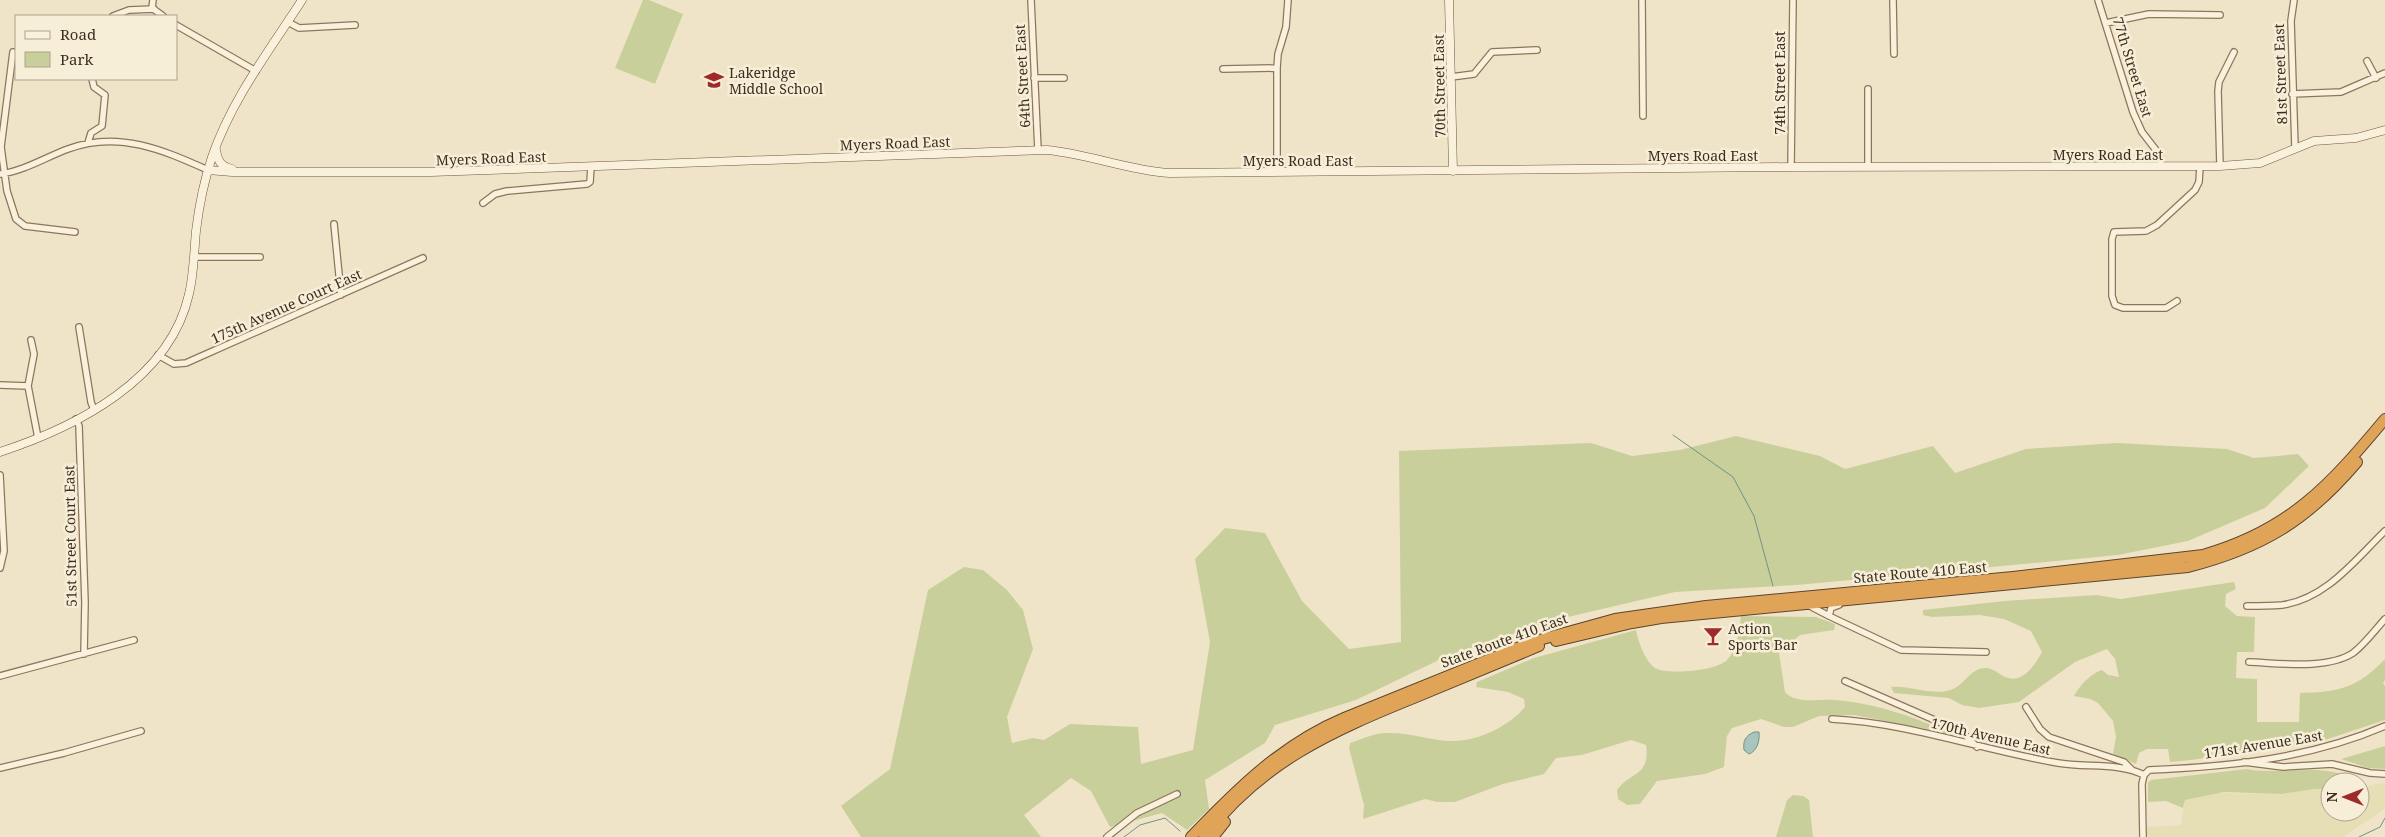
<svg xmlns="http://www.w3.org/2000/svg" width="2385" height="837" font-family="'Noto Serif',serif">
<rect width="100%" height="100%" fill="#f0e4c8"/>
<!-- farmland -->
<path fill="#e6deb5" d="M2385,783v26l-42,28h-198l2,-10 34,-2 4,-25 30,-7 66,1 33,-5h16v23h30v-25z"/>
<!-- green -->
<path fill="#c9cf9b" d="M643,0h6l34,14 -28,70 -40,-16z
M1736,436l84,20 25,13 88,-23 22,27 71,-24 91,-6 110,6 27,9 44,-4 11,12 -44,42 -77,33 -70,14 -72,7 -249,23 -122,7 -120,28 -108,36 -91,44 -81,25 -10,18 -60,37 4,29 -22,21 -25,-17 -52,14 -19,-36 -20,-13 -47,37 17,22h-180l-20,-31 49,-37 38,-179 36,-23 19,3 24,20 16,20 10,39 -26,68 5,26 21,-5 11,2 26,-16 68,3 3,37 52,-14 17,-108 -15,-83 30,-31 40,5 37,68 47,48 52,-7 -2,-191 192,-8 41,13 48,-6z
M2234,582l2,7 -10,5 -1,12 12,10 18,1 -1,35h-17l-1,26 21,1v43h42l1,-29c40,-1 57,-5 85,-34v21l-2,3 2,3v34l-66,22 -128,18 -21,2 -2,-13h-21l-8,4 -3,11 -23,-10 3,-17 -3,-16 -15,-18 -8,-4 -16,-3c5,-10 17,-23 28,-26l6,5 11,2 -4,-18 -8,-10 -32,13 -56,40 -40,6 -17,-3 -13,-7 -55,-5 -3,-6c20,-2 45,11 64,1 11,-6 17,-21 32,-20 8,1 14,8 21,10 16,5 28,-15 34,-26l-11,-21 -27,-12 -24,-4 -48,2 -9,-2v-5l81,-9 92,-6 25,4z
M1741,616l75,1 19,7 -1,6 -34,5 -21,18 6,39c10,12 34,7 49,8 37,2 86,18 119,35l-3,1 -23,-7 -73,-14 -35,1 -26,11h-9l-23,-8 -29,9 -5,8 -3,31 -19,7 -48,7 -17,23 -13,1 -9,-6 -1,-9c15,-20 33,-13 29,-45l-15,-5 -49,15 -26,3 -12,16 -41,10 -48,18h-18l-12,-3 -62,20 1,-14 -15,-57 1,-5c12,-4 25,-10 37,-10 22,-1 44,8 66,8 26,0 56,-15 72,-34l-1,-8 -16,-7 -32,-5 1,-5 57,-24 102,-28c2,11 9,31 19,38 12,7 62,3 72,-8 11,-12 12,-28 14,-44z
M2385,746v23l-17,-1 -27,-9z
M2247,769c29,6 80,-6 102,9l1,4h-20v7h-16l-33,5 -57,-2 -39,8 -2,8 -17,-7 -18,1v-19l3,-3z
M1793,795l10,1 6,4 4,37h-37l11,-37z"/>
<!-- water -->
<path fill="#a9c4bc" stroke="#6f938a" d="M1754,732h5c1,9 -2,19 -10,22l-5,-4c-1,-9 1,-14 10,-18z"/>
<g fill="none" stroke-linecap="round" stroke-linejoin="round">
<!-- stream -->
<path stroke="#6f938a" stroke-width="1" d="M1673,435l60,42 21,39 19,70
M1124,837l16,-12 25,-7 15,13
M2359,837l21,-10 5,-9"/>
<defs>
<path id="street" d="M153,0l-1,8 11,8
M1031,0l7,150
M1642,0l1,116
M1893,0l1,54
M2098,0l35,112 9,20 17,22 2,12
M2294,0l-3,21 4,127
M113,16l16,-6 25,-1
M288,22l11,6 56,-3
M2106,23l43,-9 71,1
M176,25l80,46
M13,52l-12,95 6,44 9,28 9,7 50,6
M2367,61l9,17
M1223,69l54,-1
M1451,77l23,-3 18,-22 45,-2
M1034,78h30
M1868,89v78
M2292,94l49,-2 44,-19
M88,143l3,-10 11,-7 3,-31 -11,-8 -2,-8
M2220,166l-2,-75 1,-9 15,-30
M1791,167l2,-167
M1277,172v-104l1,-14 8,-27 2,-27
M0,174c24,-3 46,-17 68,-25 50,-19 95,1 140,21
M483,203l12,-9 12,-3 80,-7 3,-2 1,-15
M334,224l7,71
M195,257h65
M2177,301l-11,7h-43l-8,-3 -3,-9v-57l2,-7 32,-1 11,-6 38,-35 4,-8 1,-16
M79,327l12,75 3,8
M31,340l3,14 -6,32 10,52
M158,355l16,9 12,-1 237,-105
M0,385l28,1
M76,419l3,7 6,176 -1,52
M0,475l4,76 -4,17
M1808,605l21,11 2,-8 8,-3
M2247,606c11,0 23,0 35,-1 44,-6 73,-45 103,-74
M1829,616l72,34 85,2
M2249,662c29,1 78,8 104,-9 12,-9 22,-23 32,-34
M0,676l134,-36
M1845,681l117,51 15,15
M2026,707l14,22 9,8 75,25 8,8
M1832,719c77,4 150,31 226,44 27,5 61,-1 86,12
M2244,762l39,5 49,-3 38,9 15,1
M0,768l64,-15 77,-22
M2144,775l5,-5c79,-3 163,-12 236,-44
M1107,837l30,-24 40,-19
M2143,837l-1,-53 2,-9"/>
<path id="secondary" d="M1449,0l4,171
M216,150c2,11 4,16 16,19
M208,170l24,2h199l616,-22c42,4 80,20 122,23l622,-6 429,-1 40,-3 54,-22 42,-3 29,-8
M0,452c76,-25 170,-72 189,-158 5,-21 5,-42 7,-63 3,-25 8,-50 16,-74 20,-58 57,-106 90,-157"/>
<path id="highway" d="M1556,641l76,-18 29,-5 527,-51c74,-19 119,-46 169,-105
M1191,837c45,-47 91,-93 153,-119l188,-76 83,-23 91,-13 307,-29 190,-22c87,-25 126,-69 182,-136
M1204,837c57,-75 128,-106 212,-140 41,-17 82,-34 123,-51
M1213,837l12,-15"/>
</defs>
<!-- street casing -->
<use href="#street" stroke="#8d765c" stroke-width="8"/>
<!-- secondary casing -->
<use href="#secondary" stroke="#6f573f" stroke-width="9"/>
<!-- highway casing -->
<use href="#highway" stroke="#5b4430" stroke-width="12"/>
<!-- street -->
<use href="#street" stroke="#faf1dc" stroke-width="5.5"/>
<!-- secondary -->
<use href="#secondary" stroke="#faf1dc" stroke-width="8"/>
<!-- highway -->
<use href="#highway" stroke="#e0a458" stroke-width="10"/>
</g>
<!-- icons -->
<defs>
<symbol id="school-bare" viewBox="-9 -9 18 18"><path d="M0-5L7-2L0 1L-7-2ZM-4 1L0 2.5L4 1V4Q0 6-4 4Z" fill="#9e2a2b" stroke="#f7eed8" stroke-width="2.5" paint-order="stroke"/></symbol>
<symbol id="bar-bare" viewBox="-9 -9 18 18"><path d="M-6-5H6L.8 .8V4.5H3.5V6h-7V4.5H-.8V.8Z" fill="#9e2a2b" stroke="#f7eed8" stroke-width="2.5" paint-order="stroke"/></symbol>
</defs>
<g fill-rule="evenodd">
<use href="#school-bare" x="700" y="66" width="28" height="28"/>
<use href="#bar-bare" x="1699" y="622" width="28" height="28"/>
</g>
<g text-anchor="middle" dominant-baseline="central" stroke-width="5" stroke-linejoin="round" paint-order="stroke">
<!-- street labels -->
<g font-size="14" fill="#3d2e20" stroke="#f7eed8">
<text transform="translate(2133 67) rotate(73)">77th Street East</text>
<text transform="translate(2280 74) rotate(-92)">81st Street East</text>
<text transform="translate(1022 76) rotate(-93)">64th Street East</text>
<text transform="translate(1779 83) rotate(-90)">74th Street East</text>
<text transform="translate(1439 86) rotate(-91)">70th Street East</text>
<text transform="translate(895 143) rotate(-2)">Myers Road East</text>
<text x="2108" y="154">Myers Road East</text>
<text x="1703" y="155">Myers Road East</text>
<text transform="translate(491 158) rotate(-2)">Myers Road East</text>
<text x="1298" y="160">Myers Road East</text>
<text transform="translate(286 306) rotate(-24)">175th Avenue Court East</text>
<text transform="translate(70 536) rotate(-91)">51st Street Court East</text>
<text transform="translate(1920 572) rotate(-5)">State Route 410 East</text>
<text transform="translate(1504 640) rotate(-20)">State Route 410 East</text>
<text transform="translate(1991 736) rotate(13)">170th Avenue East</text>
<text transform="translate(2263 744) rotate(-9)">171st Avenue East</text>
</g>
<!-- poi labels -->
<g font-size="14" fill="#3d2e20" stroke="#f7eed8" text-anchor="start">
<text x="729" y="72">Lakeridge<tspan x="729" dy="16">Middle School</tspan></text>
<text x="1728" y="628">Action<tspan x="1728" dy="16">Sports Bar</tspan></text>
</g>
</g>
<!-- legend -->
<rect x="15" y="15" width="162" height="65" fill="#f7eed8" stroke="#ada18e"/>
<rect x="25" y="31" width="25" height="8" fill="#faf1dc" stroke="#ada18e"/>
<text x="60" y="40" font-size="15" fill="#3d2e20">Road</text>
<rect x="25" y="52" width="25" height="15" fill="#c9cf9b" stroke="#ada18e"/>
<text x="60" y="65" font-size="15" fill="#3d2e20">Park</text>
<!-- north arrow -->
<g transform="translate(2345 797) rotate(270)"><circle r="24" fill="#f7eed8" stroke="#ada18e"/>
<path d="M0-4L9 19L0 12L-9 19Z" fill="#9e2a2b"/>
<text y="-8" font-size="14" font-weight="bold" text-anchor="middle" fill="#3d2e20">N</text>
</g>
</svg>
